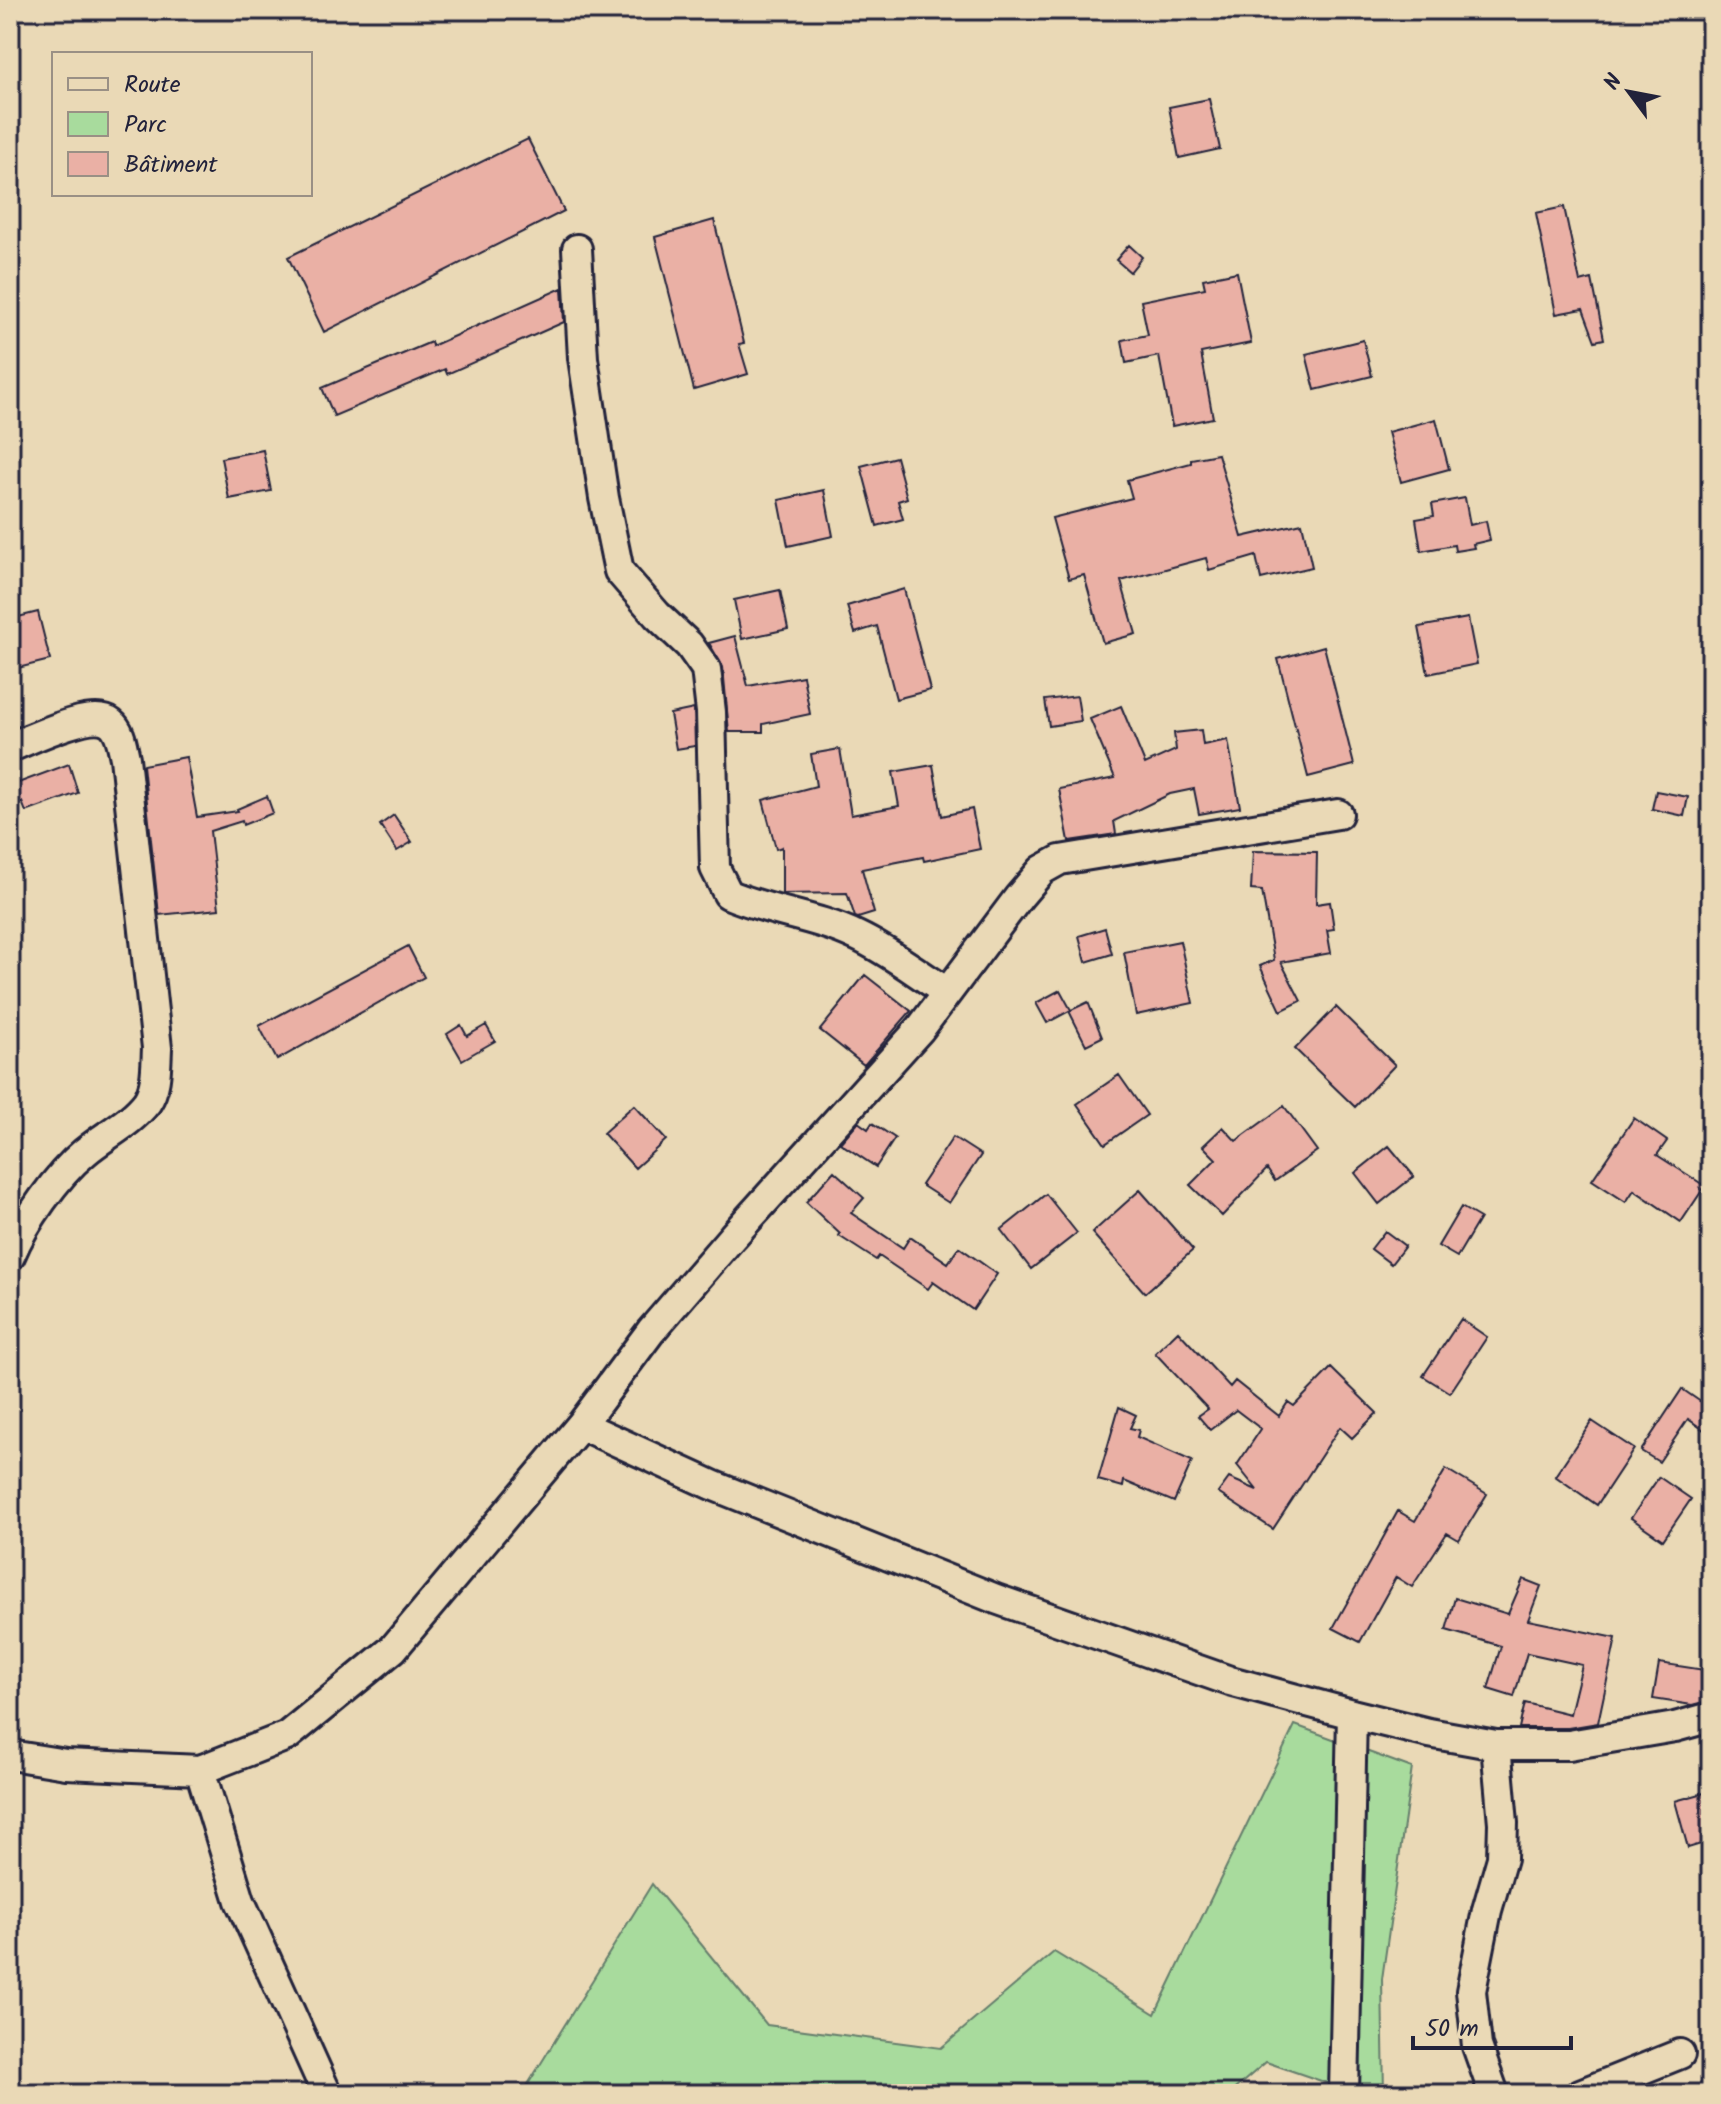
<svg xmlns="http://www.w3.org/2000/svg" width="1721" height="2104" font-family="Kalam,sans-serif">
<rect width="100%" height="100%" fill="#ead9b6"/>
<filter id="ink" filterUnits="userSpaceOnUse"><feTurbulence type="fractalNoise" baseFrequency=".0125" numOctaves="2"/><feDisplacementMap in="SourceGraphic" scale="16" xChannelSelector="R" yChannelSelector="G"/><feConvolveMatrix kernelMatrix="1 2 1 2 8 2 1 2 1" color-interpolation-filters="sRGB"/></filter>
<g filter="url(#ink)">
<!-- green -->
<path fill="#a8db9d" stroke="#657e6c" stroke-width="2" d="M1295,1725l117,43 -30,211 2,115h-25l-93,-32 -37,32h-707l130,-210 115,141 174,23 113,-96 101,62z"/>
<!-- building -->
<path fill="#eab0a5" stroke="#22223b" stroke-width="2" d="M1209,99l11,50 -41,9 -10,-51z
M528,139l36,72 -240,121 -36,-75z
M1564,207l16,75 12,-3 12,60 -9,2 -12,-32 -27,5 -20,-101z
M714,220l30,123 -5,1 9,30 -54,16 -39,-153z
M1129,245l13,12 -12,15 -14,-12z
M1237,272l14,71 -50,10 12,65 -41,8 -13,-70 -33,7 -4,-23 26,-5 -7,-34 64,-13 -2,-9z
M562,288l2,34 -117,52 -2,-5 -111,47 -12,-28 109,-46 1,4z
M1363,340l9,36 -57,14 -9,-36z
M1436,419l13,50 -48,13 -13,-50z
M263,450l8,41 -42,8 -8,-41z
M1218,454l24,83 60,-14 10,44 -51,12 -5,-23 -47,14 -3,-12 -85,23 15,53 -33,9 -19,-68 -15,4 -17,-61 80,-20 -5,-18 64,-17v-4z
M896,457l11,41 -9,3 5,18 -26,7 -16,-60z
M824,490l9,46 -45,10 -9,-46z
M1465,498l5,27 16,-4 4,19 -17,4 1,4 -19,3 -1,-6 -33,6 -5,-32 18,-3 -2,-12z
M904,589l26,101 -34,9 -19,-73 -22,7 -8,-27z
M780,590l8,39 -46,10 -8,-39z
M38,612l12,48 -40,10v-51z
M1468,618l9,46 -49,10 -9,-47z
M735,636l13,50 55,-10 7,38 -47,10v8h-34l-6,-65 -14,-24z
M1324,646l30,119 -46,12 -30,-118z
M1077,696l4,25 -32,5 -4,-26z
M1121,706l24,58 31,-14 -2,-17 27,-3 2,15 25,-5 12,67 -41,7 -5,-25 -24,5 -56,27 2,13 -47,7 -10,-52 56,-11 -25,-59z
M694,709l1,37 -19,3 -6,-35z
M840,749l11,66 48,-9 -6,-34 40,-7 9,51 30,-7 8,40 -56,12 -1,-4 -61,12 12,44 -16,5 -3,-1 -8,-24 -65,1v-47l-6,2 -13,-49 53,-14 -5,-32z
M186,757l11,60 41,-6 -1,-2 30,-13 6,17 -30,12 -1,-4 -32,10 9,78 -60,6 -16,-150z
M69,764l9,29 -52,19 -4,-10 -12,8v-24z
M1656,791l32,6 -4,19 -32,-7z
M394,815l18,27 -15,9 -17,-26z
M1253,851l64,1 -1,52 14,-2 4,27 -7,1 4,23 -50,9 20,39 -20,10 -21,-45 14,-6 -12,-69 -11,-1z
M1105,928l7,26 -26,8 -7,-26z
M1180,941l13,62 -57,12 -12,-63z
M408,946l16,31 -147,83 -18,-34z
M865,975l46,36 -47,54 -44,-35z
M1060,990l11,20 -24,13 -11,-20z
M1088,1002l14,35 -16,8 -17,-34z
M1336,1007l59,58 -40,42 -60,-58z
M461,1025l6,11 19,-11 9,16 -33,19 -15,-26z
M1119,1075l28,40 -42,29 -28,-40z
M634,1105l32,35 -31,28 -32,-35z
M1284,1106l33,45 -42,30 -8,-12 -45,47 -32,-31 26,-26 -13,-13 20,-19 13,14z
M1634,1118l33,23 -10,14 48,31 -24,36 -47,-32 -8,12 -34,-22z
M858,1122l10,7 4,-6 23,15 -19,29 -36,-24z
M953,1137l28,18 -32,48 -28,-18z
M1389,1146l25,30 -35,28 -24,-31z
M834,1171l30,27 -13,15 52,35 7,-11 38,26 11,-16 38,27 -24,36 -40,-28 -5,7 -49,-33 -3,4 -37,-24 1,-2 -34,-32z
M1140,1190l53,60 -48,43 -53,-60z
M1046,1194l31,39 -46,36 -30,-39z
M1461,1207l19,11 -23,39 -19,-11z
M1385,1231l20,15 -14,18 -20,-15z
M1461,1319l26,18 -37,56 -27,-17z
M1178,1331l52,56 5,-6 44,35 9,-14 6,4 37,-38 46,45 -25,25 -12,-11 -67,102 -55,-36 11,-15 28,12 -20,-25 24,-36 -25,-19 -26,20 -12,-14 10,-7 -53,-56z
M1682,1389l29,20v26l-23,-16 -29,43 -18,-11z
M1119,1407l17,8 -6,13 9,2 -2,7 55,24 -18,41 -50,-21 -1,6 -25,-7z
M1592,1421l42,28 -37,56 -42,-29z
M1446,1469l41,25 -28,46 -12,-7 -35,54 -16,-10 -36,65 -27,-14 65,-117 17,10z
M1659,1477l32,22 -28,41 -32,-22z
M1523,1579l18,7 -13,34 88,18 -18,85 -30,5h-49l6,-25 45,11 12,-49 -55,-12 -13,44 -26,-8 13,-43 -55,-16 9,-32 53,16z
M1659,1663l52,8v29l-19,5 -39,-6z
M1711,1791v50l-23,7 -13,-47z"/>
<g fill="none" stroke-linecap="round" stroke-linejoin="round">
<defs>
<path id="minor" d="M577,249l6,109 21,140 15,73 38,44 32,30 17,24 5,43 4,156 13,26c41,18 88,22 129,42 32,15 61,38 90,56
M10,747c22,-8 82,-39 101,-24 10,8 11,23 14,35l32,290c-1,18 0,39 -10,54 -16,21 -42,33 -62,50 -28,23 -61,70 -75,104
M581,1425l131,60 284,114 234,82 122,33 77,19 67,12h73l106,-18 36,-10
M10,1755l56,9 134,6 87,-34 106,-87 188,-224 70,-94 82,-95 187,-207 99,-132 23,-27 18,-10 278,-46
M200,1770l40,131 87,193
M1344,2094l8,-380
M1494,2094l-17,-48 -6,-55 16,-81 15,-52 1,-35 -7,-78
M1580,2094l100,-40"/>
</defs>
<!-- minor casing -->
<use href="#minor" stroke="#22223b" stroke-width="34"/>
<!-- minor -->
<use href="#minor" stroke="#ead9b6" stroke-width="28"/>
</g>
</g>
<!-- margin -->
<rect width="1721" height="2104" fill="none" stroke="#ead9b6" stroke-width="40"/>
<rect x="20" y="20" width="1681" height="2064" fill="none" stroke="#22223b" stroke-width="3" filter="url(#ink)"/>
<!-- legend -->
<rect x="52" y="52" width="260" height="144" fill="#ead9b6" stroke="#9a9085" stroke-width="2"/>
<rect x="68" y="78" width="40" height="12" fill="#ead9b6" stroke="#9a9085" stroke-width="2"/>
<text x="124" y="92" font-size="24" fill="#22223b">Route</text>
<rect x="68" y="112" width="40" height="24" fill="#a8db9d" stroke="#9a9085" stroke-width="2"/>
<text x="124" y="132" font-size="24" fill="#22223b">Parc</text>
<rect x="68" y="152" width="40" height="24" fill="#eab0a5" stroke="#9a9085" stroke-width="2"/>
<text x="124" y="172" font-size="24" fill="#22223b">Bâtiment</text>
<!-- north arrow -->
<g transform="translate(1629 92) rotate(302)" stroke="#ead9b6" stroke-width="6" paint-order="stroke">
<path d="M0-6L14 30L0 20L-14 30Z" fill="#22223b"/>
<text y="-12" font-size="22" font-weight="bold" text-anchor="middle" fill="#22223b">N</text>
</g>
<!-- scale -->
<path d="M1413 2036v12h158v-12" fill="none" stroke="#22223b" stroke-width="4"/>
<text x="1425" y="2036" font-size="24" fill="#22223b" stroke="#ead9b6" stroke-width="6" paint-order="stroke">50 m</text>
</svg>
